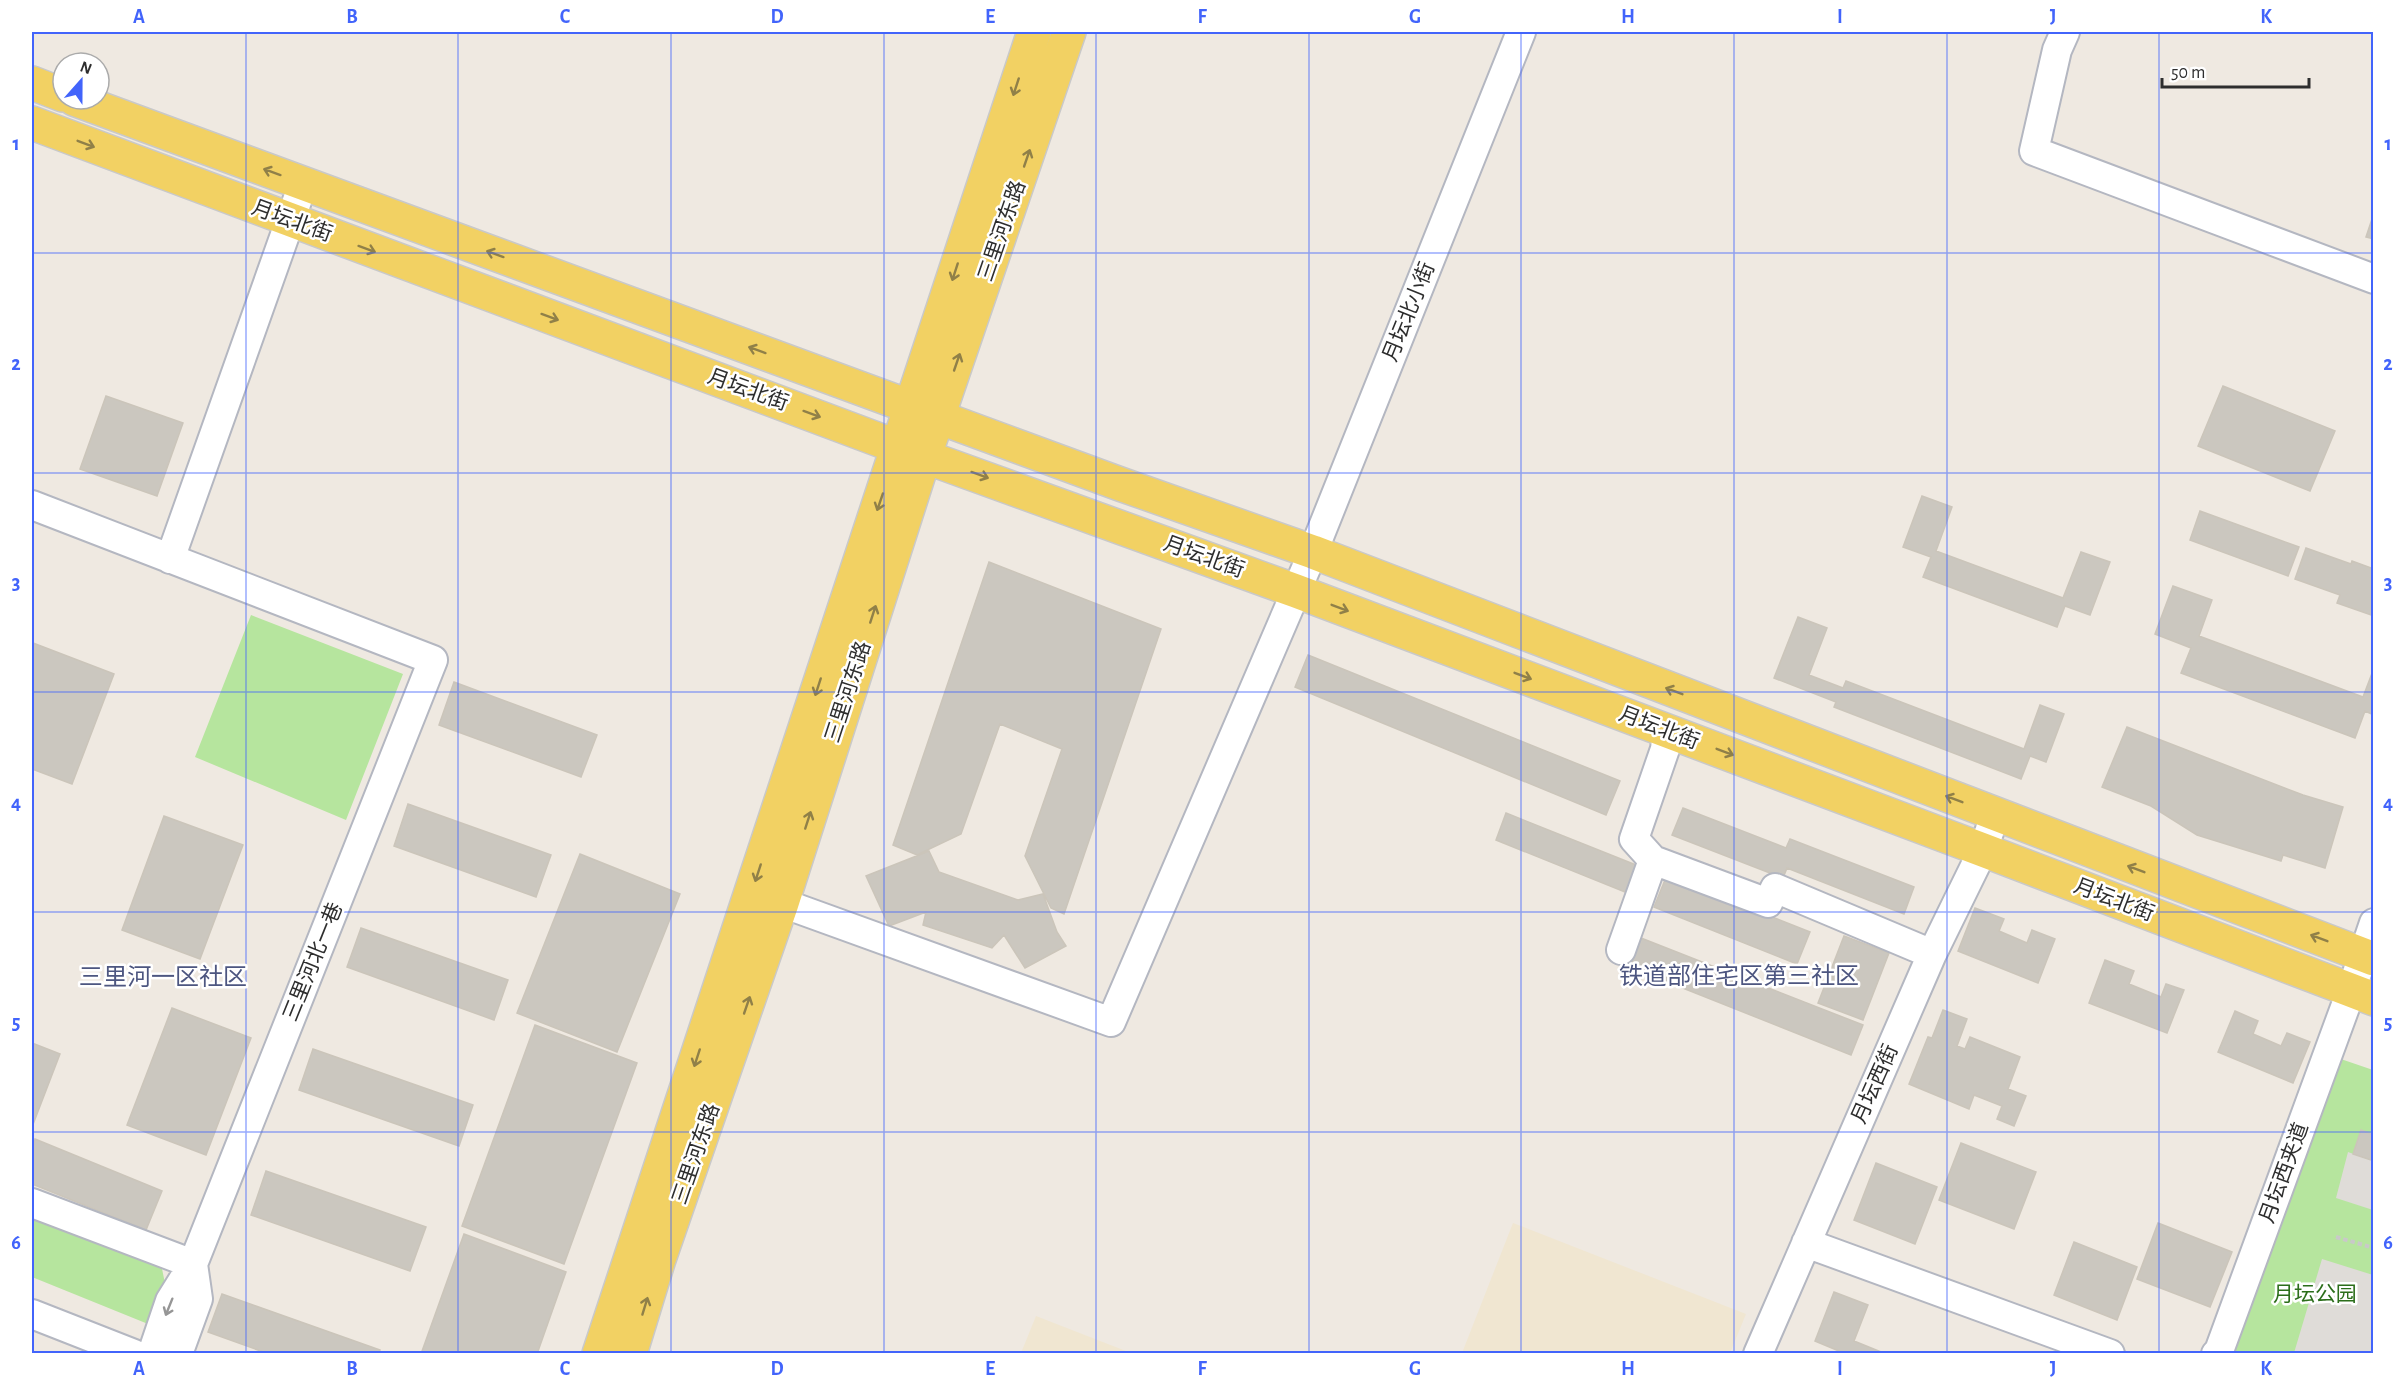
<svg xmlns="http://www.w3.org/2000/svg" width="2405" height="1385" font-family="'Alegreya Sans','Noto Sans SC',sans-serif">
<rect width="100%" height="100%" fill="#efe9e1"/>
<!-- education -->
<path fill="#f0e6d1" d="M1513,1223l233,91 -16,39h-268z
M1036,1316l95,37h-110z"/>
<!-- green -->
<path fill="#b6e59e" d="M251,615l152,59 -57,146 -151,-63z
M2335,1057l38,13v283l-141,1z
M32,1215l129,49 5,24 -13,38 -121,-49z"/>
<!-- plaza -->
<path fill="#dfdcd8" d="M2348,1152l25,9v49l-37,-12z
M2322,1259l51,16v78h-79z"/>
<!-- building -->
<path fill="#cbc7bf" stroke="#cbc5ba" stroke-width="1.5" d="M2374,213v26l-8,-2z
M2223,386l112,45 -25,60 -112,-45z
M106,396l77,27 -26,73 -77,-27z
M1922,496l30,11 -16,44 127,47 18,-46 29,10 -20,53 -25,-9 -8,21 -134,-50 8,-20 -28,-10z
M2200,511l99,36 -11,29 -98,-36z
M2306,548l45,16 1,-3 22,8v47l-37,-13 3,-8 -45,-16z
M989,562l172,67 -97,285 -13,-6 -26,-52 37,-107 -62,-25 -39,110 -44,21 -24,-10z
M2173,586l39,14 -13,36 164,61 11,-29v47l-9,-4 -10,27 -174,-65 10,-25 -36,-14z
M1798,617l29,11 -18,47 34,13 3,-7 178,68 16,-44 24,9 -18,48 -16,-6 -9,23 -187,-72 2,-5 -62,-24z
M33,643l81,31 -42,110 -40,-15z
M1308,655l312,126 -14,34 -311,-128z
M454,682l143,53 -16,42 -142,-52z
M2127,727l176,68 40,12 -18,61 -42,-13 -2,6 -84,-26 -46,-29 -49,-19z
M408,804l143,51 -15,42 -142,-51z
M1683,808l103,40 4,-9 124,48 -10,27 -117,-46 -4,10 -111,-43z
M1506,813l135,54 -11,27 -134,-54z
M164,816l79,29 -43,114 -78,-29z
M929,851l10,21 79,28 25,-6 14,38 9,14 -41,22 -21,-33 -12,13 -69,-23 3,-13 -37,14 -23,-50z
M580,854l100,40 -63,158 -100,-39z
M1667,875l143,57 -13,32 -143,-57z
M1975,908l29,11 -5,12 28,12 5,-13 23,9 -17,44 -80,-32z
M361,928l147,52 -14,40 -147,-53z
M1844,936l45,17 -26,67 -45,-17z
M1641,938l222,87 -12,30 -221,-88z
M2105,960l29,11 -5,13 32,13 5,-13 18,6 -17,43 -78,-30z
M172,1008l79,30 -45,117 -79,-30z
M1943,1010l24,9 -10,27 8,3 5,-12 50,20 -12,32 18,7 -12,30 -17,-7 5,-13 -28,-11 -5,14 -60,-25 19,-47 4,1z
M2235,1011l23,10 -5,13 28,12 6,-13 23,9 -17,41 -75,-31z
M535,1025l102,38 -73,201 -102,-38z
M32,1043l28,11 -28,73z
M313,1049l160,56 -14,41 -160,-56z
M2361,1130l13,5v26l-21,-7z
M35,1139l127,52 -16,39 -114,-46v-34z
M1961,1143l75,29 -22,57 -75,-29z
M1876,1163l61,24 -22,57 -61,-24z
M266,1171l160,56 -16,44 -159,-56z
M2158,1223l74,29 -22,55 -73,-28z
M464,1234l102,38 -29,82h-116z
M2074,1242l63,25 -20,53 -63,-25z
M1834,1292l34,13 -14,36 32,13h-40l-31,-13z
M222,1294l158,56 -1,4h-110l-61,-22z"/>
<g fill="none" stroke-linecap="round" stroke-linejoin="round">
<defs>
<path id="minor" d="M2065,32l-8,18 -23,101 340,128
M32,505l401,155 -240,604 -23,37 -18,53
M170,559l133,-375
M1653,860l115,43 7,-15 157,66
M782,903l329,119 202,-470 208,-520
M1621,950l32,-90 -19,-21 31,-90 2,-18
M32,1203l161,61
M1806,1243l304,111
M32,1314l102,40
M178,1354l20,-55 -5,-35
M1758,1354l174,-400 51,-104 12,-35
M2216,1354l3,-3 132,-360 23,-68"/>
<path id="major" d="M32,83l31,12
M74,99l1046,385 193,68 1061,407
M32,123l866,324 398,144 687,259 391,149
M599,1354l435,-1322
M630,1354l29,-95 123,-356 143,-448 144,-423"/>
</defs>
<!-- minor casing -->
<use href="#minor" stroke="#b4b7c1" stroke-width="32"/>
<!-- major casing -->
<use href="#major" stroke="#c9c9c9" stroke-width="36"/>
<!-- path -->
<path stroke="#c9c9c9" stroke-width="4" stroke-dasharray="4.5 3" stroke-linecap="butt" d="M2336,1237l38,11"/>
<!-- minor -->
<use href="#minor" stroke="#fff" stroke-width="28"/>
<!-- major -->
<use href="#major" stroke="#f2d163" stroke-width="33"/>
</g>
<!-- one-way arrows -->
<defs><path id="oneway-shaft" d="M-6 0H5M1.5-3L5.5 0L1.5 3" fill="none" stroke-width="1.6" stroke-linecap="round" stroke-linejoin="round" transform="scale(1.5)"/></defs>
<g stroke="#908048">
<use href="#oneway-shaft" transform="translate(1016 87) rotate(108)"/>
<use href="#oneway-shaft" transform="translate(86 144) rotate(21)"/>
<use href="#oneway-shaft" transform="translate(1027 158) rotate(-71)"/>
<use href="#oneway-shaft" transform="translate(272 172) rotate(-160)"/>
<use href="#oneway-shaft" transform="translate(367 249) rotate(20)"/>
<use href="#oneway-shaft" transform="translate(495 254) rotate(-160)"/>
<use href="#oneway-shaft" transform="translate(955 272) rotate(108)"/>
<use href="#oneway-shaft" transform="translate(550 317) rotate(20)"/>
<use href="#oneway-shaft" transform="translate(757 350) rotate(-160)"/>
<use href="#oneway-shaft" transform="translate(957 362) rotate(-71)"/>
<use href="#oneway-shaft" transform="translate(812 414) rotate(20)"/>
<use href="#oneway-shaft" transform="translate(980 475) rotate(20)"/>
<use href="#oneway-shaft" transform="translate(880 502) rotate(109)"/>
<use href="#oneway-shaft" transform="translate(1340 608) rotate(21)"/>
<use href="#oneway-shaft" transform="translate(873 614) rotate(-72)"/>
<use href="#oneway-shaft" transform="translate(1523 676) rotate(21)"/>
<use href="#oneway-shaft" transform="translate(818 687) rotate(108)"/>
<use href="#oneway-shaft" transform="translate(1674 691) rotate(-159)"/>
<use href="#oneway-shaft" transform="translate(1725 752) rotate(21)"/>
<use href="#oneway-shaft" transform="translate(1954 799) rotate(-159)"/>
<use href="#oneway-shaft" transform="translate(808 820) rotate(-72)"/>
<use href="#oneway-shaft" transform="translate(2136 869) rotate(-159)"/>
<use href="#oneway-shaft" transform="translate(758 873) rotate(108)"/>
<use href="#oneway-shaft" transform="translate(2319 938) rotate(-159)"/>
<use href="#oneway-shaft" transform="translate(747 1005) rotate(-71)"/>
<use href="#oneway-shaft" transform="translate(697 1058) rotate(108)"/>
<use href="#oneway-shaft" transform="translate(645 1306) rotate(-73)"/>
</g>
<use stroke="#969696" href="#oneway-shaft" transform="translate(169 1307) rotate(112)"/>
<!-- grid -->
<path fill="none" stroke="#4264fb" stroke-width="1.5" stroke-opacity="0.55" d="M246,32v1322M458,32v1322M671,32v1322M884,32v1322M1096,32v1322M1309,32v1322M1521,32v1322M1734,32v1322M1947,32v1322M2159,32v1322M32,253h2342M32,473h2342M32,692h2342M32,912h2342M32,1132h2342"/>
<g text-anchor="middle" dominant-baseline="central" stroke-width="5" stroke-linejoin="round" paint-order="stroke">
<!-- street labels -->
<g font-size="21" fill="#2e2e2e" stroke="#fff">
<text transform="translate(292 221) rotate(20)">月坛北街</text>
<text transform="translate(1002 231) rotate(-71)">三里河东路</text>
<text transform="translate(1409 312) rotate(-68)">月坛北小街</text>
<text transform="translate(748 390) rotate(20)">月坛北街</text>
<text transform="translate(1204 557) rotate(20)">月坛北街</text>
<text transform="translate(848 692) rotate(-72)">三里河东路</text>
<text transform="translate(1659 728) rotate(21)">月坛北街</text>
<text transform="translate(2114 900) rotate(21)">月坛北街</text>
<text transform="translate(313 962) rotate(-68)">三里河北一巷</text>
<text transform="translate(1875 1084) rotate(-66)">月坛西街</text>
<text transform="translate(696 1154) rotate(-71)">三里河东路</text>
<text transform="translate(2284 1173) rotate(-70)">月坛西夹道</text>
</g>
<!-- park labels -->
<g font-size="21" fill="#2c6e1b" stroke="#fff">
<text x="2315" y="1294">月坛公园</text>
</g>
<!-- quarter labels -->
<g font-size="24" fill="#4d5680" stroke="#fff">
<text x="1739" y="977">铁道部住宅区第三社区</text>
<text x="163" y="978">三里河一区社区</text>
</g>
</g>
<!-- border -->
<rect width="2405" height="1385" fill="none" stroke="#ffffff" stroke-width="66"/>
<!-- north arrow -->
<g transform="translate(81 81) rotate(21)"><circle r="28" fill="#ffffff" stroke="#ababab" stroke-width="1.5"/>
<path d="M0-4.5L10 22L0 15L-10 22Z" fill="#4264fb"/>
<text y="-9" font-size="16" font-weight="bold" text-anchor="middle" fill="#2e2e2e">N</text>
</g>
<!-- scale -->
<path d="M2162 78v9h147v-9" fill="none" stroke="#2e2e2e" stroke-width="3"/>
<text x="2171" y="78" font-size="18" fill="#2e2e2e" stroke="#ffffff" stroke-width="4.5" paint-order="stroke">50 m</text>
<rect x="33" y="33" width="2339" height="1319" fill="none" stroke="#4264fb" stroke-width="2"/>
<g font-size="20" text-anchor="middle" font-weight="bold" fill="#4264fb">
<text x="139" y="23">A</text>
<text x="352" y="23">B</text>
<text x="565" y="23">C</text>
<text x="777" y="23">D</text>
<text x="990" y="23">E</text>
<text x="1202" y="23">F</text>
<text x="1415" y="23">G</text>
<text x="1628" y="23">H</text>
<text x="1840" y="23">I</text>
<text x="2053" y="23">J</text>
<text x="2266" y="23">K</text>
<text x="16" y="150">1</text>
<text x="2388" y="150">1</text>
<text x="16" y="370">2</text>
<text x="2388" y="370">2</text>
<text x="16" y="589">3</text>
<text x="2388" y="589">3</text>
<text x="16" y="809">4</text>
<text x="2388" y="809">4</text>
<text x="16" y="1029">5</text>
<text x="2388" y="1029">5</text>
<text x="16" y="1249">6</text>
<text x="2388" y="1249">6</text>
<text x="139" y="1375">A</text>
<text x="352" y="1375">B</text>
<text x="565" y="1375">C</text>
<text x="777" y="1375">D</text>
<text x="990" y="1375">E</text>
<text x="1202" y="1375">F</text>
<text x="1415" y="1375">G</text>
<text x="1628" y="1375">H</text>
<text x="1840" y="1375">I</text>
<text x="2053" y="1375">J</text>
<text x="2266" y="1375">K</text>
</g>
</svg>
